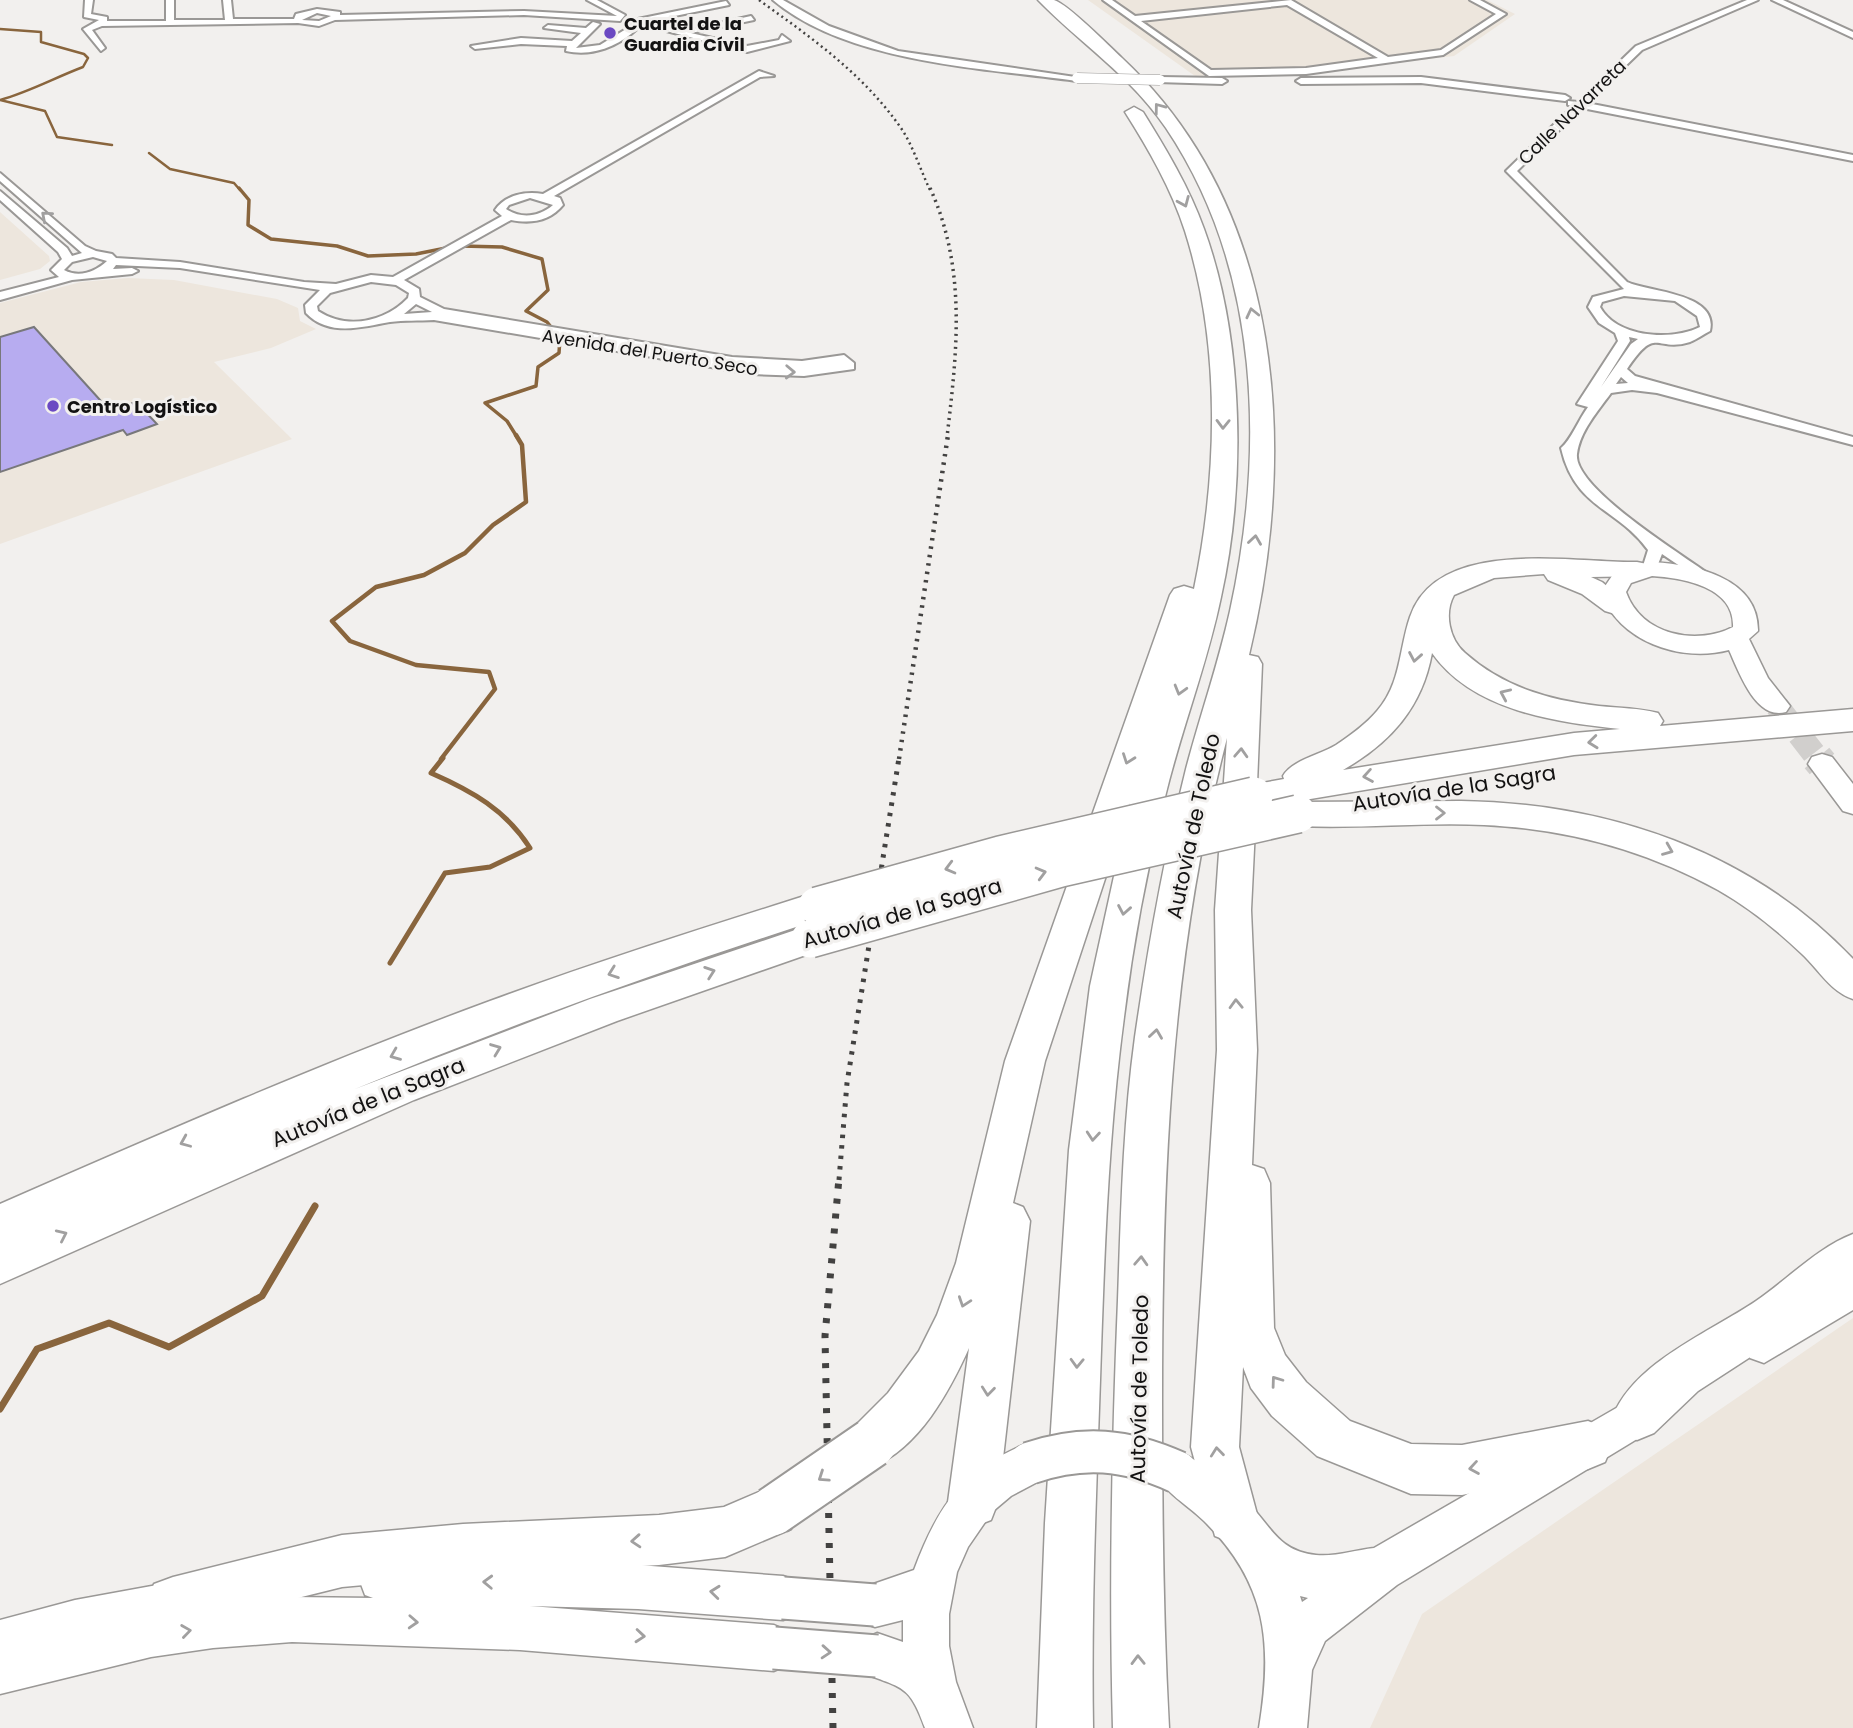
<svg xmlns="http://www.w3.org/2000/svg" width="1853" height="1728" font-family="Poppins,sans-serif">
<rect width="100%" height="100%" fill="#f2f0ee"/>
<!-- built -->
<path fill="#ede6dd" d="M1088,0h399l28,14 -61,42 -145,17 -114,3z
M0,212l49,44 1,5 -10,8 -40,11z
M128,278l46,2 103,19 21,9 2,13 16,8 -45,19 -57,14 78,77 -292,105v-241l81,-21z
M1853,1318v410h-483l52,-114z"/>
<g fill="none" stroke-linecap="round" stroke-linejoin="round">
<!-- stream-far4 -->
<path stroke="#89653d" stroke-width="2.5" d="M0,29l41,3v10l43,12 4,4 -5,9c-29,11 -54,25 -83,33l45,11 12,26 55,8
M149,153l21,16 64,14 6,7"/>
<!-- stream-far3 -->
<path stroke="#89653d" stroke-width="3.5" d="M239,188l10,12 -1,25 23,14 66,7 31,10 48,-2 35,-7
M461,246l41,1 40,12 6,31 -22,21 21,11 13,16 -1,15 -21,14 -2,19 -51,17 22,18 10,16"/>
<!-- stream-far2 -->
<path stroke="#89653d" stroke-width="4.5" d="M441,759l54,-70 -6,-17 -73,-7 -66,-24 -18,-20 44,-34 48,-12 41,-22 28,-28 33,-23 -4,-57 -6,-10"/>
<!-- stream-far1 -->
<path stroke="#89653d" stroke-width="5" d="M390,963l55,-90 45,-6 40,-19c-24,-38 -58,-57 -99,-75l12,-15"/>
<!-- stream -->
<path stroke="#89653d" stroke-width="7" d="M0,1409l37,-60 72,-26 60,24 93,-51 53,-90"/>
</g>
<!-- building -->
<path fill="#b7acf0" stroke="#78787b" stroke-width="2" d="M34,327l76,84 26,-9 21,22 -30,11 -4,-5 -123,42v-135z"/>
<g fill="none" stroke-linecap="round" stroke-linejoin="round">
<!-- primary-tunnel-far1 -->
<path stroke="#d1cfcd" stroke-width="24" stroke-dasharray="24 12" stroke-linecap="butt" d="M1777,706l41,53"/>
<!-- primary-tunnel -->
<path stroke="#d1cfcd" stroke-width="32" stroke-dasharray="32 16" stroke-linecap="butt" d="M1817,758l5,6"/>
<defs>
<path id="street" d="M85,0h8l-2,14 16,3v4h59v-21h8v20h51l-2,-20h8l2,19h61l2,-5 21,-5 23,3v3l184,-4 93,5 -30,-16h10l28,15 -5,6 -96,-6 -189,5 -16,6 -21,-3 -196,3 -10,4 13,18 -4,3 -18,-22 16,-9 -15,-3zM317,13l14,3 -12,5 -17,-1z
M773,0h10l46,26 69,25 184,27 -5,3c-94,-13 -229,-18 -304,-81z
M1103,0h9l23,16 156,-16 97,57 53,-7 55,-36 -26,-14h10l26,14 -63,41 -137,19 -97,2zM1287,5l91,53 -72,10 -95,2 -70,-49z
M1747,0h11l-116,50 -55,53 266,52v6l-271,-53 -65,63 110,111c22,10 92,11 83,49 -6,3 -13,8 -20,11 -35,11 -33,-18 -63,27l8,7 218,61v8l-196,-52 -25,-3 -21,3c-13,18 -31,38 -34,61 -4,34 106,101 133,121v6l-5,2 -43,-29 -7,18h-10l-3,-3 6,-19c-30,-42 -73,-41 -87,-102 10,-8 18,-29 27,-41l-11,-3 41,-63 -3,-8 -16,-10 -11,-16 5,-10 31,-8 -118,-118 67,-65 -5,-1v-4l10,1 58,-56zM1624,296l51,5 22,15 3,11c-28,14 -83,11 -100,-20l2,-5zM1629,337l9,2 -7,5 -30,43 29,-46zM1621,377l7,6 -12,1z
M1772,0h11l70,32v6z
M726,1l3,4 -84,17 38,9 68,-15 3,4 -63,13 56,13 32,-6 3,-5 8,6 -43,11 -119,-31z
M593,22l7,2 -24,24 24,-3 31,-19 7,2c-19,18 -45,29 -72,23l1,-5 -46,-2 -46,5 -4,-3 50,-8 51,3 9,-8 -37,-5 4,-3 38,3z
M759,71l15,5 -14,1 -206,119 6,2 3,7c-13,16 -32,19 -52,15l-107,60 15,9 1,8 24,12 288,48 70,4 42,-6 10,8v6l-50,7 -52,-2 -318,-54c-15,1 -30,0 -44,2 -29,5 -61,15 -84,-9l-1,-8 15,-15 -140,-22 -64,-3 -3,4 19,-1 6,3 -6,3 -60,6 -72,20v-8l59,-15 -8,-7 11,-11 -4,-7 -58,-52v-9l67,57 5,8 10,-3 -82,-72v-8l85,73 11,5 16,3 4,4 64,4 124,20 32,2 35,-9 22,2 109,-61 -7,-6c10,-15 30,-19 48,-16zM530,198l23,7c-14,12 -32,14 -47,4l3,-4zM93,257l14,4c-12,11 -28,17 -43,9l8,-8zM371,282l25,3 13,8 -1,5c-23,24 -61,32 -90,13l-1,-5 13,-13zM416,304l16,8 -28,2z
M1160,77l62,1 5,3 -5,3 -65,-2z
M1421,77l144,18 5,3 -5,3 -144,-18 -120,1 -5,-3 5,-3z"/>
<path id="primary" d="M1650,562c43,2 109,15 108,69l-9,8 19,39 22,28 -4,6c-30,9 -47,-40 -57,-62 -49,13 -111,-9 -128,-58l13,-19zM1652,576c31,2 83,11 81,51 -37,19 -92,8 -107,-35l5,-9z
M1822,754l10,3 21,27v30l-10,-3 -35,-47 4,-7z
M1853,1271v39l-89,53 -14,-5 -6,-14 6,-14z
M1651,1388l14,6 6,14 -6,14 -268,163 -72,56 -13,29 -5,58h-48c14,-85 8,-145 -55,-207 -17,-17 -39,-27 -48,-49l6,-15 15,-6c28,12 52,33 73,54 22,23 29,46 66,50 19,2 39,-5 58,-7zM1300,1596l8,2 -6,4z
M1030,1442l15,6 6,15 -6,15 -34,18 -19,16 -24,35 -11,25 -8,42v32l7,36 17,46h-48c-16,-45 -23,-39 -64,-56l-7,-16 7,-16 16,-7 26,9v-22l-28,7 -16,-6 -6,-16 6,-16 55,-19c25,-67 49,-100 116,-128z
M381,1557l257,8 145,11 16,6 6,16 -6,16 -16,6 -145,-11 -108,-3 244,19 16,7 7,16 -7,16 -16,7 -254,-21 -228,-8 -79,6 -62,9 -151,37v-74l75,-20 115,-21 16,6 5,18 81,-6 81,1 -8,-3 -6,-16 6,-16z"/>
<path id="highway" d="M1038,0c4,0 11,0 16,0 14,4 55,46 68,58 163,152 176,393 127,597l9,2 4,7 -5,120 27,-5 -1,-3c9,-16 37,-21 53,-31 15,-10 30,-21 41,-34 24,-27 22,-62 33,-94 27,-81 163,-54 227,-55l10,2 4,6 -4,6 -56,1 11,5 27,23 -4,6 -10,3 -10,-3 -23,-17 -34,-14 -4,-6 -50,4 -40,17c-10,18 -5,44 11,58 38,34 84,47 134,53 20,2 40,2 59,7l5,8 -3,5 193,-17v22l-279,24 -318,53 -5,102 6,140 -5,115 12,4 6,14 4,145 11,27 21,27 44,39 61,23 51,1 126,-24 17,7 7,17 -7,17 -17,7 -126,26 -51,-1 -94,-38 -45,-40 -21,-28 -8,-21 -4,80 19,71 -7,18 -18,7 -18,-7 -24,-89 26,-397 -2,-140 12,-172c-57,216 -65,440 -65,662 0,109 1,219 7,328h-56c-4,-142 -1,-285 5,-428 3,-87 5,-176 17,-263 13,-90 29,-180 51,-268 14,-53 32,-104 44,-158 35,-160 31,-342 -64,-483 -37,-54 -84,-83 -128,-128zM1432,653c41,58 123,69 188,76l-46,4 -231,37c47,-27 79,-62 89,-117z
M1134,107l9,5c23,37 46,75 61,117 40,110 42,255 17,368 -14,68 -40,133 -56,200 -18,72 -32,146 -41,220 -16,120 -20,242 -24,363 -4,116 -9,232 -7,348h-56l8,-205 24,-373 21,-164 40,-183 -85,258 -32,142 10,4 7,14 -32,281 -7,18 -18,7 -18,-7 -7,-18 21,-154c-20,44 -50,100 -97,119l-17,-7 -7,-17 7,-17 33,-33 31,-42 18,-36 19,-52 49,-202 165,-466 4,-6 10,-3 10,3c24,-116 27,-245 -9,-358 -14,-43 -36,-81 -60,-119z
M1461,801c146,2 290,50 392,158v40c-22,-7 -34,-29 -51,-45 -25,-24 -54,-47 -84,-64 -73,-40 -151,-61 -234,-65 -62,-3 -124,4 -186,1l-12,-3 -5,-9 5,-9 12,-3z
M817,892l13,4 5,10 -5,10c-161,52 -319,108 -475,173l235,-90 220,-74 13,4 5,10 -5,10 -206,72 -203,79 -414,184v-80c162,-71 324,-142 490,-203 108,-40 217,-74 327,-109z
M1853,1234v48l-64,50 -91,59 -44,42 -17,7 -17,-7 -7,-17c22,-54 97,-84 143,-115 32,-22 61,-53 97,-67z
M773,1486l18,7 7,18 -7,18 -66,28 -66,8 -196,11 -121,11 -169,42 -19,-7 -7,-19 7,-19 19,-7 169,-42 121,-11 196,-9 65,-8z"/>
</defs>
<!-- street casing -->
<use href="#street" stroke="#9a9896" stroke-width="4"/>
<!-- primary casing -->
<use href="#primary" stroke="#9a9896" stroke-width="3"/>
<!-- highway casing -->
<use href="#highway" stroke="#9a9896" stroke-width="3"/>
<!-- street -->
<use href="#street" fill="#fff" fill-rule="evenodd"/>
<!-- primary -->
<use href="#primary" fill="#fff" fill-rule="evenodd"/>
<!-- highway -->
<use href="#highway" fill="#fff" fill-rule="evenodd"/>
<!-- rail-far4 -->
<path stroke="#434241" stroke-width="2.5" stroke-dasharray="2 3.5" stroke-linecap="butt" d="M759,0c54,39 106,75 144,131 11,18 18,40 27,59"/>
<!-- rail-far3 -->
<path stroke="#434241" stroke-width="3.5" stroke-dasharray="2 4.5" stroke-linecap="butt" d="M930,188c37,81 27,164 17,249"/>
<!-- rail-far2 -->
<path stroke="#434241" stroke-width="4.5" stroke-dasharray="2.5 6" stroke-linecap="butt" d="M899,759l49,-324"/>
<!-- rail-far1 -->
<path stroke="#434241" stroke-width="5" stroke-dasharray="3.5 7" stroke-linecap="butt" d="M839,1180l8,-97 52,-325"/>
<!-- rail -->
<path stroke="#434241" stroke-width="7" stroke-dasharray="5 10" stroke-linecap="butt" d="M833,1728l-8,-392 14,-158"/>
<defs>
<path id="street-bridge" d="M1077,78l83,2"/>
<path id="primary-bridge" d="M1030,1463c53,-18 96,-14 147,9
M783,1598l92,7
M774,1648l103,8"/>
<path id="highway-bridge-far1" d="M817,906l183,-51 254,-59
M810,939l251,-71 237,-54"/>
<path id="highway-bridge" d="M773,1511l99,-68"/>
</defs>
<!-- street-bridge casing -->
<use href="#street-bridge" stroke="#9a9896" stroke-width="11" stroke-linecap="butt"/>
<!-- primary-bridge casing -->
<use href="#primary-bridge" stroke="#9a9896" stroke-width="45" stroke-linecap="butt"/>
<!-- highway-bridge-far1 casing -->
<use href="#highway-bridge-far1" stroke="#9a9896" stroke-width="40" stroke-linecap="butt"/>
<!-- highway-bridge casing -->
<use href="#highway-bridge" stroke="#9a9896" stroke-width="52" stroke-linecap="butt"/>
<!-- street-bridge -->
<use href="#street-bridge" stroke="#fff" stroke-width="10"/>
<!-- primary-bridge -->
<use href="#primary-bridge" stroke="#fff" stroke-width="41"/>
<!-- highway-bridge-far1 -->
<use href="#highway-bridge-far1" stroke="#fff" stroke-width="37"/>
<!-- highway-bridge -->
<use href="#highway-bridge" stroke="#fff" stroke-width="48"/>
</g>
<!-- one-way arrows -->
<defs><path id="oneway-chevron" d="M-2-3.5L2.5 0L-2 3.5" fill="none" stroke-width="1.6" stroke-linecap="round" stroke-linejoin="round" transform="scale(1.75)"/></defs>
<g stroke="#a1a0a0">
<use href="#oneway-chevron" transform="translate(1159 108) rotate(-127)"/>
<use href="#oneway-chevron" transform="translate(1184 202) rotate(67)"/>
<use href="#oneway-chevron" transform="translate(46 216) rotate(-139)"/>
<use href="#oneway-chevron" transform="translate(1252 313) rotate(-103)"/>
<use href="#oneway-chevron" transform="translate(790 372) rotate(2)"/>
<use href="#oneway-chevron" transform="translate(1223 424) rotate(91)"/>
<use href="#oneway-chevron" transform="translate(1255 540) rotate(-82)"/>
<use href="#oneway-chevron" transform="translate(1415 657) rotate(100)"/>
<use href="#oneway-chevron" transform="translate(1180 690) rotate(106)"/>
<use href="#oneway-chevron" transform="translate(1505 694) rotate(-156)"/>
<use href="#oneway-chevron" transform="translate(1593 742) rotate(174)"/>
<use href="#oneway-chevron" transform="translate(1241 753) rotate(-87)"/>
<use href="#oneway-chevron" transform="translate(1128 759) rotate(110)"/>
<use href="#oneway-chevron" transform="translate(1368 776) rotate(170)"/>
<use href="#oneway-chevron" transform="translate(1440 813)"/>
<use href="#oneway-chevron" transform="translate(1668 850) rotate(22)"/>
<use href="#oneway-chevron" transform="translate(950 868) rotate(165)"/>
<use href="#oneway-chevron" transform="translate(1041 873) rotate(-15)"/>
<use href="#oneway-chevron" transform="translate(1124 910) rotate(100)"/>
<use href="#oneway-chevron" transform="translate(710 972) rotate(-19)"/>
<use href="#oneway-chevron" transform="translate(613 973) rotate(160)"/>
<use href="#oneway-chevron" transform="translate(1236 1004) rotate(-92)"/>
<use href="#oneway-chevron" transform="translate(1156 1034) rotate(-82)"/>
<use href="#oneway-chevron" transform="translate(496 1049) rotate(-21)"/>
<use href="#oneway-chevron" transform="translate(395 1055) rotate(158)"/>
<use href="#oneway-chevron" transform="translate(1093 1136) rotate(95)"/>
<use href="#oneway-chevron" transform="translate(185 1142) rotate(157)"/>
<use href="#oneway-chevron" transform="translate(62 1235) rotate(-25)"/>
<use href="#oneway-chevron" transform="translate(1141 1261) rotate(-87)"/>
<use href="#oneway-chevron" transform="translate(964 1302) rotate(109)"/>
<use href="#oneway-chevron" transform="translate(1077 1363) rotate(92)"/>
<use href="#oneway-chevron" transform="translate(1276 1381) rotate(-126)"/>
<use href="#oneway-chevron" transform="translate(988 1391) rotate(96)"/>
<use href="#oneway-chevron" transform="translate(1217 1452) rotate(-96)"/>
<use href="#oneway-chevron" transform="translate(1474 1468) rotate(171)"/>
<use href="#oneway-chevron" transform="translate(823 1477) rotate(146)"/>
<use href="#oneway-chevron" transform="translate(636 1541) rotate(176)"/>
<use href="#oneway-chevron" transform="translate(488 1582) rotate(-178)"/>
<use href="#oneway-chevron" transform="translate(715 1592) rotate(-174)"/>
<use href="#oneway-chevron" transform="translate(413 1622) rotate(3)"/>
<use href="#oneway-chevron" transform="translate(186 1631) rotate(-8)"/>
<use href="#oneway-chevron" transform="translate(640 1636) rotate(5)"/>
<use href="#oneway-chevron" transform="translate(826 1652) rotate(4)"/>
<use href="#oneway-chevron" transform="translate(1138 1660) rotate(-91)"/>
</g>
<!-- markers -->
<g fill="#6b49c2" stroke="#f2f0ee" stroke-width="2.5">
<circle cx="610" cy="33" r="7"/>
<circle cx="53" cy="406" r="7"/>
</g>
<g text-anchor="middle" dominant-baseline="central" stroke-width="6" stroke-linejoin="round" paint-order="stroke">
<!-- far-poi labels -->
<g font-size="18" font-weight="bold" fill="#131212" stroke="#f2f0ee" text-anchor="start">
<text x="624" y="23">Cuartel de la<tspan x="624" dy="21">Guardia Cívil</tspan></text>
<text x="67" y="406">Centro Logístico</text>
</g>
<!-- far-street labels -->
<g font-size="18" fill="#131212" stroke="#f2f0ee">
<text transform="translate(1572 112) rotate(-44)">Calle Navarreta</text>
<text transform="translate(650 352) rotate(9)">Avenida del Puerto Seco</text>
</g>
<!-- street labels -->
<g font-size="21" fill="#131212" stroke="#f2f0ee">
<text transform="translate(1454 788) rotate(-9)">Autovía de la Sagra</text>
<text transform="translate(1193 826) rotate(-78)">Autovía de Toledo</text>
<text transform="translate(902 913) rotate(-16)">Autovía de la Sagra</text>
<text transform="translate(368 1102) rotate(-22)">Autovía de la Sagra</text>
<text transform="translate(1139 1389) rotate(-89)">Autovía de Toledo</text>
</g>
</g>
</svg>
